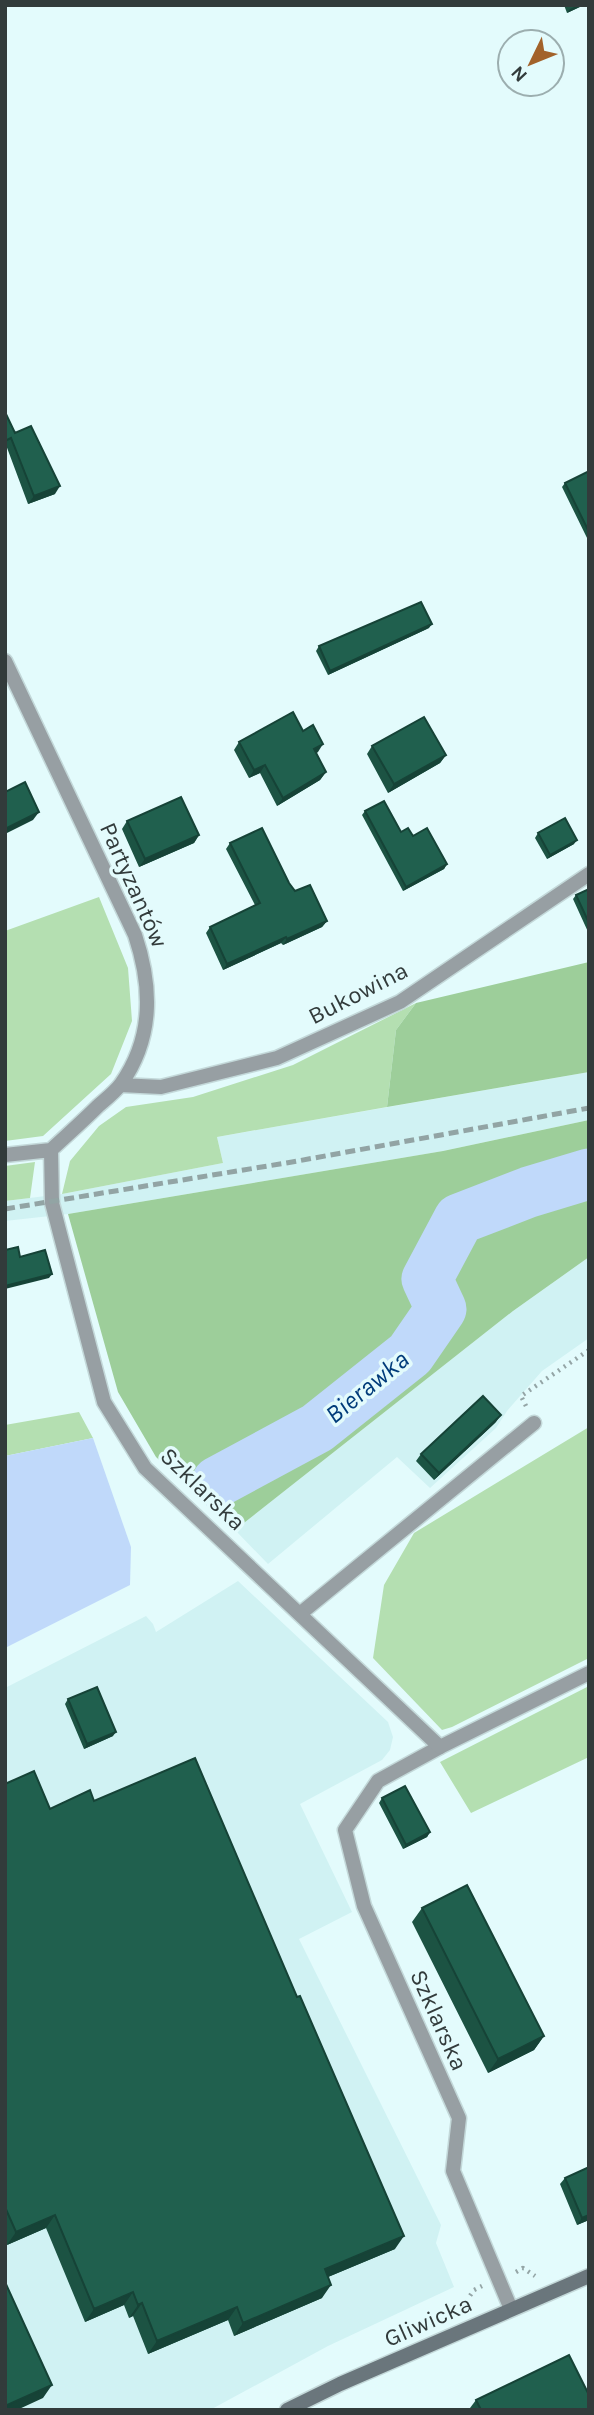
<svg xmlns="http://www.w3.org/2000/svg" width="594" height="2415" font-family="Karla,sans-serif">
<rect width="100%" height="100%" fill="#e3fbfc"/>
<!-- built -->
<path fill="#d0f2f3" d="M589,1072v48l-146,31 -375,63 -63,7v-20l57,-7 161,-31 -6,-26z
M589,1257v81l-47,33 -35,40 -11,17 -66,60 -33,-31 -129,107 -33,-34 278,-219z
M238,1581l150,141 5,15 -3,13 -8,10 -82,44 52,108 -53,27 142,286 -5,18 18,44 -126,59 -118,64h-205v-722l141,-72 7,8 3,8z"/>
<!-- green -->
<path fill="#b4dfb1" d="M99,897l29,71 4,53 -21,53 -68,62 -38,5v-210z
M416,1003l-20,27 -9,77 -170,30 6,26 -161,31 8,-33 29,-35 27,-19 67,-10 100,-32z
M35,1162l-5,36 -25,3v-35z
M79,1412l14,26 -88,18v-31z
M589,1427v231l-137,69 -10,3 -69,-72 11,-73 30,-52z
M589,1686v71l-118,56 -31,-51z"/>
<!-- forest -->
<path fill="#9dce9a" d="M589,962v110l-202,35 9,-77 20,-27z
M589,1120v137l-76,54 -278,219 -79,-73 -38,-65 -50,-178 375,-63z"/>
<!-- water -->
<path fill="#c0d9fa" d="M93,1438l38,109 -1,38 -125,63v-192z"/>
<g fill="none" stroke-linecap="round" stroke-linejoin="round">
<!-- river -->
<path stroke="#c0d9fa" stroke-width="51" d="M217,1482l100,-54 93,-74 31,-45 -14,-30 32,-60 70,-27 60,-18"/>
<defs>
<path id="lane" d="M301,1613l233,-190
M440,1747l-62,34 -33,49 19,76 95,212 -6,53 58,138"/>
<path id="street" d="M5,661l130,274c17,51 19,102 -14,149 -6,8 -15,15 -23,22 -15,15 -31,29 -47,44
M120,1085l41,2 116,-29 123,-56 189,-128
M51,1150l1,53 52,199 41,66 295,279 149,-74
M5,1155l46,-5"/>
<path id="secondary" d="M287,2410l53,-26 249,-108"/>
</defs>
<!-- lane casing -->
<use href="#lane" stroke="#c3d8d9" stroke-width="17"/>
<!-- street casing -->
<use href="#street" stroke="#c3d8d9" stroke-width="17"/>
<!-- secondary casing -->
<use href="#secondary" stroke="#c3d8d9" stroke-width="17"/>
<!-- path -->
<path stroke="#94a5a6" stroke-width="4.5" stroke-dasharray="2 5" stroke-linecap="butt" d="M526,1406l-5,-10 68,-46
M516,2272l7,-4 12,8
M462,2307l12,-17 8,-4"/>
<!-- lane -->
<use href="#lane" stroke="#979fa3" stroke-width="14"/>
<!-- street -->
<use href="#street" stroke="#979fa3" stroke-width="14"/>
<!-- secondary -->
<use href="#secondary" stroke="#6a767c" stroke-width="14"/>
<!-- rail -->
<path stroke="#92a4a4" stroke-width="5" stroke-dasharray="10 5" stroke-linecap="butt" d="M5,1209l287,-47 297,-54"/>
</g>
<!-- wall -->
<path fill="#1c5343" d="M564,5h20l-17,8z
M5,412l10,21 40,61 -27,10 -22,-59z
M589,471v71l-27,-55 3,-4z
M429,628l-101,47 -12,-24 3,-5z
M303,731l15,21 -2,1 10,19 -6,8 -43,26 -17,-33 -11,5 -15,-28 5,-8z
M372,746l74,9 -6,8 -52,30 -21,-39z
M365,811l36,21 12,4 34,28 -3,5 -41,22 -41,-76z
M127,821l72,14 -5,8 -55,24 -17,-38z
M538,833l36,11 -27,15 -12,-21z
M230,843l59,40 6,8 32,30 -5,6 -39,18 -2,-2 -58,27 -17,-37 4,-6 45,-22 -29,-56z
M589,889v45l-16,-35 3,-4z
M496,1422l-62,58 -18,-19 5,-7z
M68,1699l45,37 -29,13 -19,-45z
M5,1784l45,25 44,-8 301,448 -67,28 -6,21 -88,38 -6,-16 -80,34 -15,-38 -4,2 -5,-13 -39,17 -39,-94 -39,17 -2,-4z
M382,1798l48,34 -3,5 -24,12 -24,-46z
M422,1908l122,128 -10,14 -46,23 -76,-151z
M565,2178l24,42 -12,5 -17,-41z
M476,2400l113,10h-118l-1,-2z"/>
<!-- shaded-wall -->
<path fill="#164337" d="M578,5h6l-17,8 3,-4z
M60,486l-5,8 -27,10 6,-8z
M432,624l-3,4 -101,47 2,-4z
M323,744l-5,8 -10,5 6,-8z
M446,755l-6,8 -52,30 6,-9z
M265,765l-5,8 -11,5 5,-8z
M326,772l-6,8 -43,26 6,-8z
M39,812l-6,8 -28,14v-5z
M199,835l-5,8 -55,24 6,-8z
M577,840l-3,4 -27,15 3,-4z
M447,864l-3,5 -41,22 3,-4z
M327,921l-5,6 -39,18 4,-6z
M286,937l-5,6 -58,27 4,-6z
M52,1274l-3,4 -44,11v-3z
M501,1415l-5,7 -62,58 5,-7z
M116,1732l-3,4 -29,13 3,-5z
M430,1832l-3,5 -24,12 3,-4z
M544,2036l-10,14 -46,23 10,-14z
M55,2215l-9,13 -39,17 9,-13z
M589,2215v5l-12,5 5,-7z
M404,2236l-9,13 -79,33 9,-13z
M331,2285l-9,13 -88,38 9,-13z
M133,2292l-9,13 -39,17 9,-13z
M142,2303l-9,13 -4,2 9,-13z
M237,2307l-9,13 -80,34 9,-13z
M52,2385l-9,13 -26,12h-12v-4z"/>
<!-- building -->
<path fill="#20604e" stroke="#164337" stroke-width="2" d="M5,412l10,21 16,-7 29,60 -26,10 -23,-58 -6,3z
M589,471v61l-24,-49z
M421,602l11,22 -102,47 -11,-25z
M293,712l10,19 10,-6 10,19 -9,5 12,23 -43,26 -18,-33 -11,5 -15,-28z
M424,717l22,38 -52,29 -22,-38z
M25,782l14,30 -34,17v-37z
M181,797l18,38 -54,24 -18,-38z
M384,801l17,31 7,-4 5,8 14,-8 20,36 -41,23 -41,-76z
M565,818l12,22 -27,15 -12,-22z
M262,828l27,55 6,8 15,-6 17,36 -40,18 -1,-2 -59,27 -17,-37 50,-24 -30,-60z
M589,889v34l-13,-28z
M18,1247l2,10 25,-7 7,24 -47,12v-36z
M483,1396l18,19 -62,58 -18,-19z
M97,1687l19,45 -29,12 -19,-45z
M195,1758l102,239 3,-1 104,240 -79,33 6,16 -88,38 -6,-16 -80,34 -15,-38 -4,2 -5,-13 -39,17 -39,-94 -39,17 -11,-25v-423l29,-13 16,38 40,-19 4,11z
M405,1786l25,46 -24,13 -24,-47z
M467,1885l77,151 -46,23 -76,-151z
M589,2167v48l-7,3 -17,-40z
M5,2282l47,103 -47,21z
M569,2355l20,40v15h-108l-5,-10z"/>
<g text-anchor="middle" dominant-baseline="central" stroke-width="7" stroke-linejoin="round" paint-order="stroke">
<!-- street labels -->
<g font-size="24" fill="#323b3b" stroke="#e3fbfc">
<text transform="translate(134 885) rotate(66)">Partyzantów</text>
<text transform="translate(358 993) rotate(-27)">Bukowina</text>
<text transform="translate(203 1489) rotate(44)">Szklarska</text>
<text transform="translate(439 2020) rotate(66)">Szklarska</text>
<text transform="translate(428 2321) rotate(-24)">Gliwicka</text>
</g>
<!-- water labels -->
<g font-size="26" font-style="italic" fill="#013c7a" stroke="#e3fbfc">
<text transform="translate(367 1387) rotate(-39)">Bierawka</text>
</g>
</g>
<!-- border -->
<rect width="594" height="2415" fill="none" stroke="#323b3b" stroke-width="14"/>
<!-- north arrow -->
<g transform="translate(531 63) rotate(227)"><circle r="33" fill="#e3fbfc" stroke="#9caeaf" stroke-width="2"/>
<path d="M0-5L12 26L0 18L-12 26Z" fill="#a2622a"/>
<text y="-10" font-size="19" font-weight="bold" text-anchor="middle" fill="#323b3b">N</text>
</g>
</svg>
